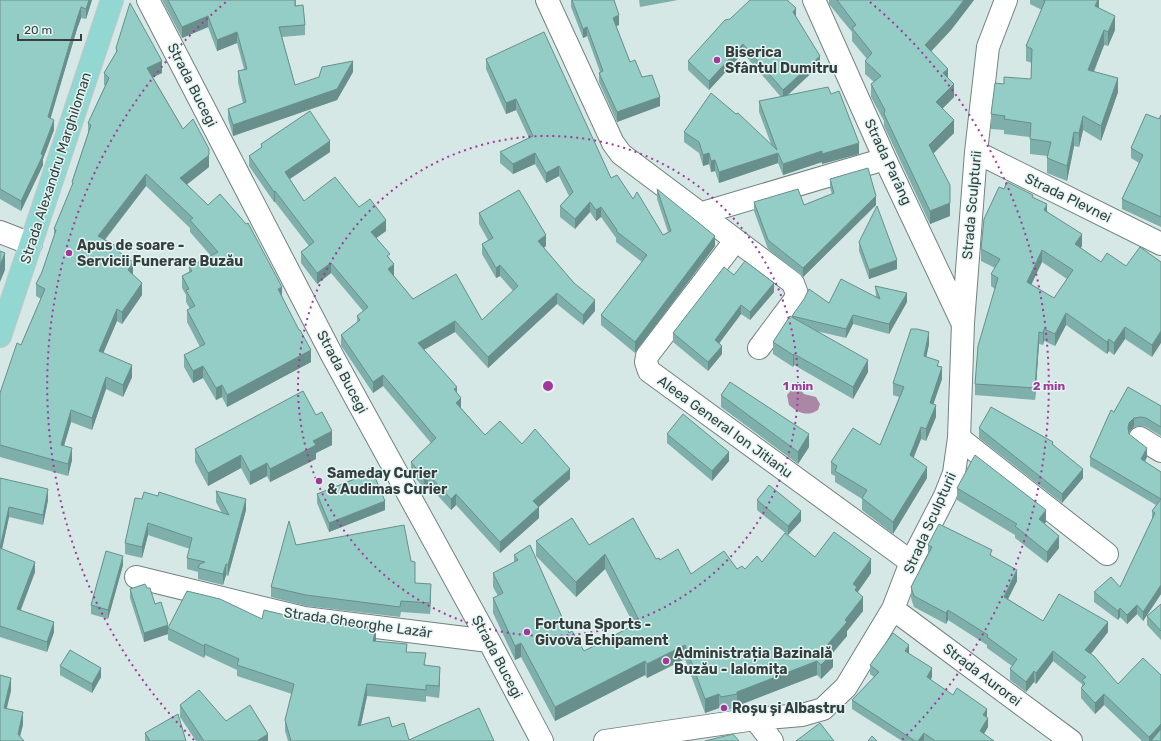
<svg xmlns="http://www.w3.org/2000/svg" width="1161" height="741" font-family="Rubik,sans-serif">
<rect width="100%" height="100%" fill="#d5e8e6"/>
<!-- water -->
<path fill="#a987a5" d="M794,387h4l6,7 12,3 4,7 -2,6c-10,7 -20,3 -29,-5l-2,-10z"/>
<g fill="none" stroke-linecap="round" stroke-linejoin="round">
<defs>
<path id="minor" d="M148,0l184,355 157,286 53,100
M547,0l66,143 8,11 172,129 4,11 -3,7 -35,47
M814,0l71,159 77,163
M976,152l185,92
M699,214l186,-55
M0,232l31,12
M735,241l-88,115 -1,6 3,9 262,191
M959,438l148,116
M1140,438l21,13
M136,577l168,41 185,23
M893,609l178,132
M755,719l17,22
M605,741l150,-22 47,-4 21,-6 23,-22 47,-78 18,-47 34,-66 9,-23 5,-35 4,-115 13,-171 12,-105 18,-47"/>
<path id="major" d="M0,336l112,-336"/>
</defs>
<!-- minor casing -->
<use href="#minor" stroke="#718381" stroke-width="24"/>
<!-- major casing -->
<use href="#major" stroke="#c3c5c5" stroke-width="24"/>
<!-- minor -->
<use href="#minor" stroke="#fff" stroke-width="22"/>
<!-- major -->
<use href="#major" stroke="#92d7d1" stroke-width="22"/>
</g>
<!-- wall -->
<path fill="#7fafaa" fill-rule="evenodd" d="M0,0h92l-6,19 -5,-1 -4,11 -27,89 4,12 -11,29v6l-22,46 -21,-12z
M162,0h134v5l9,20v10l-23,2 13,48 58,-13 -16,28 -104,36 -5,-17v-10l15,-6 -5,-21v-11l6,-2 -7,-26 -20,8 -9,-24 -26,11z
M571,0h43l5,25 -3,1 14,36 12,15 18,29 -43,16 -18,-40v-9l1,-1 -13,-36 -4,2 -12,-31z
M639,0h39l-38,7z
M788,0l8,17 24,48 -32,30 71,59 -37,10v-2l-39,13 -5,-12 -59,20 -4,-12 -4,1 -2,-8 -6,2 -4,-13 -15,-11v-10l87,12 -12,-32v-11l22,-4 -38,-44 -34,37 -21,-20v-9z
M829,0h145l-23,30 -20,21 17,27 6,19 -12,12 12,24 -21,20 17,63 -20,8 -46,-98v-5l-13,-24v-13l3,-2 -9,-8v-13l2,-2 -15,-18v-9l-23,-28z
M1030,0h69v8l16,22 -7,16 -4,-1 -10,27 24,20 -17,49 -18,-11 -4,17 -5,-1 -7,35 -20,-8v-17l-17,-2v-17l-26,-3v-4l-13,-1v-15l13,-30 27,-5 1,-16 -6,-2v-15l16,-36 -12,-6z
M116,48l46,25 -9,4 30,52 26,38 -22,17 95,112 29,66 -84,45 -5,-10 -6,3 -13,-22 -10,5 -9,-16v-12l16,-8 -13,-25v-12l3,-1 -4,-7v-7l-4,-7v-12l7,-4v-5l22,-11 -21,-24v-4l-44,-42 -41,54 11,10 17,24v1l9,20 -20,29 -5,-3 -14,32 29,24 -9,20 -17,-8 -14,41 -21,-8 -7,23 8,15 -4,16 -68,-19v-64l41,-94 -5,-3v-12l6,-12 12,-34v-9l18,-42v-5l16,-49v-10l17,-37 -1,-1v-12l12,-20z
M486,59l147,140 30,36 5,-3 -11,-33v-10l58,57 -80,107 -34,-28v-10l41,-53 -26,-20v-4l-15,-21 -5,4 -6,-9 -15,17 -15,-12v-11l9,-10 -10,-20 -13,7 -11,-19 -22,10 -13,-11v-11l29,-14 -13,-28 -10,4 -20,-45z
M1161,115v112l-39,-18v-10l17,-36 -8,-5v-10l28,-29z
M261,144l69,8 -40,27 14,22 55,6 27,24 -10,7 14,21 4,16h-1l20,24 69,21 31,-29 -13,-15 -4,2 -14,-24v-10l6,-4 -9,-16v-11l67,33 -2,2 51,63 -12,14 -26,-21 -69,64 -33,-36 -31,18 33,43 4,15 24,27 37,9 48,35 -31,28v11l-39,35 -44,-48 -5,5 -23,-25 -4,3 -13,-15v-11l20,-19 -48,-57 -10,7 -31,-46 -1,-1v-11l16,-13v-6l6,-5 -32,-38 -14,11 -16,-21v-11l8,-6 -34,-44h-1l-25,-36v-10l12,-8z
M830,179l46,26 -73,72 -35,-28 -14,-38v-9l50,3 28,-11 -2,-6z
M1004,189l29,8 49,49 -1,2 20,14 25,4 35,-4 -9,95 -27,-18 -11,16 -5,-4 -2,3 -41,-29 -11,21 -11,-5 -1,4 -4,-1 -4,56 -60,-5v-11l20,-95 -4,-3v-12l4,-6 -14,-7v-12zM1042,262l25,17 -13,19 -23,-14z
M859,242l38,27 -28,10 -10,-28z
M734,275l40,17 -24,28 -9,-6 -22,29 3,11 -14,17 -35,-29v-9z
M875,286l32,16 -18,32 -36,-10 -7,14 -30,-7 52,41 -15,27 -59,-34 -1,2 -20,-13v-12l19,-25v-1l37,-13 47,-6z
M929,344l-3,13 13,9 3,13 -9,25 3,13 -10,24 -5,-2 -8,18 14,21 -34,56 -31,-24v-11l-27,-17v-6l-4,-2v-12l49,-17 19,-48 -6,-2v-12z
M721,395l88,52 -11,17 -77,-57z
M1161,406v30l-15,-9 -5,-1 -7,1 -5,5v2l18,23 -2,5 16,10v122l-18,27 -6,-7 -10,10 -7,-7 -2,3 -24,-18v-10l26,-5 32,-67v-9l4,-6 -66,-39v-9l24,-45z
M316,415l16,30 -16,8v6l-46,23 -3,-6 -17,9 -9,-17 -33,18 -13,-24v-13z
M979,428l74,16 30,34 -21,25 -83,-65z
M667,434l62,27 -17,20 -45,-38z
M353,476l32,34 -56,22 -12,-29v-9l36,-15z
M0,478l48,22 -5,25 -34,-8 -7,32 33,23 -14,38 33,22 -7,20 -47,-15z
M957,488l89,34 -2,2 15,24 -12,15 -32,-25v-3l-58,-35z
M216,491l30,19 -18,66 -2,-1 -3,10 -25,-6v-7l-11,-3v-11l3,-9 -42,-14 -6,23 -17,-4v-11l10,-45 87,15 -6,-11z
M757,500l44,21 -13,14 -31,-25z
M536,541l53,4 67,14 4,1 31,14 54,-5 17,-7 53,-5 56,16 -13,19 5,19 -16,20v5l-14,17v14l-12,12 -4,-4 -80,31v2l-16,3 -2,-3 -14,5 -20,-54 -38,19 -2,-3 -90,46 -34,-64 -6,3 -22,-47v-15l5,-2 -5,-9v-14l21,-11v-7l16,-10 39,88 15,18 50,-26 -29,-56 -29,28 -40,-41z
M296,545l119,38 16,11 -1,20 -29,-2 -1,5 -94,-11 -35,-9v-10z
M928,545l64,11 25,25 -9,18 35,22 65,11 -17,22 70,87h-19l-38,-36 -9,9 -14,-16v-10l1,-2v-2l-29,-23 -17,23 -2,-2 -8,10 -16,-12v-11l2,-3 -25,-18v-3l-39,-25 -2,4 -32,-17 -3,-9v-11l17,-32z
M123,565l-15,54 -17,-5v-9z
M147,588l21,40 94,-9 114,21v1l31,11 19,13 14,13 -1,20 -13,-2v6l-59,-6 -6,29 31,2 17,13 85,1h-206l-3,-10v-11l7,-26 -55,-18v-6l-32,-15 -1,3 -36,-18v-6l-24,8 -14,-44v-9z
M1161,604v36l-14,-15v-9z
M909,654l23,23 -2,3 56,37 2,10 -4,7 10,7h-92l-50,-32v-9l22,-23 -4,-3v-9z
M60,666l41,11 -9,16 -32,-18z
M180,705l46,16 42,20h-72l-16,-24z
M145,733l41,8h-41z"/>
<!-- shaded-wall -->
<path fill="#688f8b" d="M89,0h3l-6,19v-10z
M964,0h10l-23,30 -26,28v-13z
M1098,0h1v13l-4,-7z
M81,7v11l-4,11 -29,98v-10l29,-98z
M796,8v9l-3,-5z
M619,15v10l-6,2v-9z
M208,16v11l-26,11v-11z
M1115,16v14l-7,16v-14z
M587,27v9l-4,2v-9z
M1104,30v15l-16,40v-15z
M237,32v11l-20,8v-11z
M743,44v9l-34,37v-9z
M820,56v9l-37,34v-9z
M162,61v12l-15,7v-12z
M353,61v11l-16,28 -104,36v-11z
M948,69v12l-5,-8z
M1118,78v14l-17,49v-15z
M954,84v13l-18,18v-13z
M660,97v9l-43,16v-10z
M516,99v11l-10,4v-11z
M1083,116v14l-4,17v-14z
M54,120v10l-11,29v6l-22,46v-10l20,-47z
M954,120v13l-25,25v-13z
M1074,132v14l-7,35v-15z
M330,141v11l-45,30v-10z
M859,143v11l-37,10v-10z
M822,151v11l-39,13v-11z
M535,153v11l-22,10v-10z
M709,153v11l-6,2v-11z
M778,153v10l-59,20v-11z
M209,155v12l-29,23v-12z
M715,160v11l-4,1v-11z
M559,166v10l-13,7v-10z
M146,174v12l-48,62v-12z
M950,185v31l-20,8v-13z
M275,191v11h-1v-10z
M876,196v9l-73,72v-9z
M590,202v10l-15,17v-10z
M1047,204v12l-3,-6z
M601,207v10l-5,4v-11z
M386,220v11l-15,11v-10z
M1082,234v12l-7,10v-12z
M546,235v11l-8,5v-10z
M715,236v10l-80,107v-11z
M1042,250v12l-15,32v-12z
M5,253v17l-5,12v-17z
M897,260v9l-28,10v-9z
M133,262v12l-5,8v-12z
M331,263v10l-14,11v-11z
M394,264v11l-6,5v-11z
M500,265v11l-4,2v-10z
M142,283v12l-20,29v-12z
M774,283v9l-24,28v-8z
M282,287v12l-4,-10z
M557,293v11l-69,64v-11z
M907,293v9l-18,32v-10z
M595,300v11l-12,14v-10z
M741,305v9l-26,35v-9z
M117,309v12l-18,42v-12z
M1066,313v12l-11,21v-12z
M853,315v9l-7,14v-9z
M455,321v11l-37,21v-10z
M1125,327v12l-11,16v-12z
M1044,329v12l-1,4v-12z
M1161,331v12l-9,14v-12z
M929,332v12l-5,24v-12z
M1039,332v12l-4,56v-12z
M1109,339v12l-2,3v-12z
M722,346v8l-14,17v-9z
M311,350v12l-84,45v-12z
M794,354v11l-1,2v-12z
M868,360v12l-15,27v-12z
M132,365v12l-9,20v-12z
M203,366v12l-10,5v-12z
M942,367v12l-12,35v-11z
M383,375v11l-10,7v-11z
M106,377v12l-14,41v-12z
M222,385v12l-6,3v-12z
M457,387v10l-3,-8z
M461,398v11l-5,-6z
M936,405v12l-10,24v-12z
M71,410v12l-10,34v-11z
M1134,418v9l-5,5 -1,5v-9l1,-5z
M921,427v12l-11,28v-12z
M332,431v14l-16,8v6l-46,23v-13l43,-28z
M809,434v13l-11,17v-12z
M72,448v12l-4,16v-12z
M1147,448v9l-6,11v-9z
M729,452v9l-17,20v-10z
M241,455v13l-33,18v-13z
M267,463v13l-17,9v-13z
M927,467v11l-34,56v-12z
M570,469v10l-37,33v-11z
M1083,469v9l-21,25v-9z
M428,474v11l-4,3v-10z
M48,489v11l-5,25v-10z
M456,494v11l-5,5v-11z
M246,499v11l-18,66v-11z
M385,501v9l-56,22v-9z
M9,507v10l-9,41v-10z
M539,507v11l-39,35v-11z
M1046,510v12l-7,9v-12z
M801,511v10l-13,14v-9z
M148,523v12l-6,23v-11z
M1059,536v12l-12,15v-11z
M605,554v15l-29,28v-15z
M123,556v9l-15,54v-9z
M871,559v14l-14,20 -2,11 -2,-20z
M35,562v10l-18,47v-10z
M226,564v11l-3,10v-11z
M1017,570v11l-13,26v-10z
M431,584v10l-1,20v-11z
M1161,585v9l-18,27v-9z
M863,597v14l-16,20v5l-20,23 6,-6v14l-12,12v-14l5,-19 19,-26z
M1137,605v9l-10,10v-9z
M1120,608v9l-2,3v-9z
M948,610v10l-2,4v-11z
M54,622v10l-7,20v-10z
M1108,622v10l-23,29v-11z
M168,625v9l-24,8v-9z
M376,628v12l-3,12v-11z
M521,643v14l-6,3v-14z
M205,644v11l-1,3v-12z
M685,645v14l-38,19v-14z
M909,645v9l-4,-3z
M1053,651v10l-17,23v-11z
M645,661v14l-90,46v-14z
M817,661v14l-80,31v-14z
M440,667v11l-1,20v-12z
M101,668v9l-9,16v-9z
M932,668v9l-5,9v-9z
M1034,671v11l-8,10v-10z
M11,678v13l-7,29v-12z
M367,684v12l-9,42v-12z
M719,694v14l-14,5v-14z
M1104,694v11l-9,9v-11z
M987,709v8l-4,-2z
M23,712v13l-4,16 -1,-7z
M988,718v9l-8,13v-9z
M1161,724v11l-6,6h-6v-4z
M924,733v8h-6z
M268,734v7h-11z"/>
<!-- building -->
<path fill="#94ccc6" stroke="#688f8b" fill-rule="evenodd" d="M0,0h89l-3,9 -5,-2 -4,12 -29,98 6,3 -13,34 2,1 -22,46 -21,-12z
M168,0h127v6l8,-1 2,20 -26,2 16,58 24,-8 3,-10 31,-6 -16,28 -104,36 -5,-16 18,-7 -8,-31 9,-2 -10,-37 -20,8 -9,-24 -26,11z
M572,0h42l5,15 -6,3 17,44 5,-2 7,17 10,-2 8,22 -43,15 -18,-39 4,-2 -16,-44 -4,2z
M750,0h37l9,8 -3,4 27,44 -37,34 -40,-46 -34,37 -21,-20 37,-41 5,-1z
M837,0h127l-13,17 -26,28 23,24 -5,4 11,11 -18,18 18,18 -25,25 21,40v18l-20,8 -46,-97 1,-4 -14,-26 10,-8 -16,-15 7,-8 -20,-25 4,-3z
M1043,0h55l-3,6 20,10 -7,16 -4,-2 -16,40 30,8 -17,48 -18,-10 -4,17 -5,-1 -7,34 -20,-8 4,-16 -21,-3 1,-16 -27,-4 1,-3 -14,-2 4,-31 9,1v-7l27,2 1,-30 -6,-3 19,-45z
M130,3l32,58 -15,7 36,61 10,-10 16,30v6l-29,23 28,27 12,-11 26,30 2,-1 34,64 -4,2 21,41h1l11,20 -84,45 -5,-10 -6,3 -13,-22 -10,5 -9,-16 21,-11 -18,-34 8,-4 -9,-16 3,-1 -7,-13 10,-5 -3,-4 29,-15 -28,-32 3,-2 -47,-44 -48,62 18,10 -1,3 18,13 -5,8 14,13 -20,29 -5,-3 -18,42 33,14 -9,20 -17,-8 -14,41 -21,-8 -10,35 11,3 -4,16 -68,-19v-52l17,-50 4,2 24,-56 -9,-5 6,-12 14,-42 -2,-1 19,-46 -1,-1 19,-57 -3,-2 21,-45 -5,-5 13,-22 -1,-3z
M544,32l67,146 6,-3 16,24 4,-7 26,43 8,-4 -14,-42 58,47 -80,106 -34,-27 46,-60 -31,-24 1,-1 -16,-23 -5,3 -6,-8 -15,17 -15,-13 13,-14 -14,-26 -13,7 -11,-20 -22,11 -13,-12 33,-16 -17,-37 -10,4 -20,-44z
M828,87l3,7 8,-3 20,52 -37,11v-3l-39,13 -5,-11 -59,19 -4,-12 -4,1 -2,-8 -6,2 -4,-13 -15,-10 27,-39 25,21 2,-1 39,37 -18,-49z
M310,111l20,30 -45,31 19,29 31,-24 24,30 11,-8 16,21 -15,12 19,22 -3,2 7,8 -6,5 25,30 43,-25 26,46 36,-34 -18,-21 -4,3 -14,-24 11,-6 -14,-25 40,-23 27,45 -8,6 36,42 21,17 -12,15 -26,-22 -69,64 -33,-36 -37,22 39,44 -3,2 7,9 -5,5 29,32 15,-14 22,23 13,-15 35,40 -37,32 6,6 -39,35 -44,-48 -5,5 -23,-25 -4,4 -13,-16 25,-24 -53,-63 -10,7 -32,-47 19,-15 -3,-4 11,-9 -37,-44 -14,10 -16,-21 13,-10 -39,-51 -1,1 -25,-36 13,-9 -1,-3z
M1146,114l13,5 2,-4v102l-39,-18 21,-44 -12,-7z
M868,168l8,28 -73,72 -35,-28 -14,-38 44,-13 6,16 30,-12 -4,-14z
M1007,182l26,13 -1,2 15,7 -3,6 38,24 -7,10 26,18 6,-9 19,13 14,-19 21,15v69l-9,14 -27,-18 -11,16 -5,-4 -2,3 -41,-29 -11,21 -11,-5 -1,4 -4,-1 -4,56 -60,-4 3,-38 20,-68 -7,-4 9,-15 -19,-10 3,-30 15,-32 5,2zM1042,250l31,20 -19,28 -27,-16z
M877,206l20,54 -28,10 -10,-28z
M0,251l5,2 -5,12z
M745,261l29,22 -24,29 -9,-7 -26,35 7,6 -14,16 -35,-29 51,-66 10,8z
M841,279l39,20 -5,-13 32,7 -18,31 -36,-9 -7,14 -54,-13 12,-17 5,-10 20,14z
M790,316l78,44 -15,27 -59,-33 -1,1 -20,-13z
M911,329h6l12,3 -5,24 15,5 -2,5 5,1 -12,36 6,2 -10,24 -5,-2 -11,28 17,12 -34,55 -31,-24 5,-8 -32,-19 2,-5 -6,-4 22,-34 27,17 24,-58 -11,-4z
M730,382l79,52 -11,18 -77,-57z
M1128,387l33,19v21l-15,-9 -5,-1 -7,1 -5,5 -1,5 1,6 18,14 -6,11 20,13v113l-18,27 -6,-7 -10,10 -7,-7 -2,3 -24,-19 17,-15 9,10 35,-74 -3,-2 9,-12 -71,-42 21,-47 3,2z
M303,391l13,24 6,-3 10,19 -19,10 3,4 -46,24 -3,-6 -17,9 -9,-17 -33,18 -13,-24z
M991,407l62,35 -1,2 31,25 -21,25 -83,-66z
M683,414l46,38 -17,19 -45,-37z
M975,455l71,55 -7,9 20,17 -12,16 -32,-26 2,-2 -60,-36z
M371,468l14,33 -56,22 -12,-29 38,-15 -2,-3z
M0,478l48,11 -5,26 -34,-8 -9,41z
M769,485l32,26 -13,15 -31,-26z
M216,491l30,8 -18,66 -2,-1 -3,10 -25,-6 2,-4 5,-2 -18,-4 5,-20 -44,-15 -6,24 -17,-4 10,-45 7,1 2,-7 14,4 1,-4 70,23z
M572,518l17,27 44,-27 23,41 3,-1 1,2 18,-11 13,25 33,-23 13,18 5,-3 3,3 12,-13 5,6 23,-29 30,24 19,-25 37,27 -18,25 4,3 -2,3 8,7 -18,23 2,2 -19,22 -2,2 7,7 -12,12 -4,-4 -80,31v2l-16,3 -2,-3 -14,5 -20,-54 -38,19 -2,-3 -90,46 -34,-64 -6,3 -22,-48 10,-5 -10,-20 25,-13 -4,-5 16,-10 39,88 3,-2 12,20 56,-29 -35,-68 -29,28 -40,-41z
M289,521l7,24 108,-20 7,36 4,1v21l16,1 -1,19 -29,-2 -1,6 -94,-12 -35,-8z
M939,524l53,26 -2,5 27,15 -13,27 39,24 16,-27 49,28 -23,28 9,6 24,28 25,-26 18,17v49l-12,13 -45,-43 -9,9 -14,-15 4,-4 -3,-4 4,-3 -33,-26 -17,22 -2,-2 -8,11 -16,-13 7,-10 -30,-22 1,-2 -40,-25 -2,3 -32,-17 -3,-9 21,-40 -4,-2z
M0,548l35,14 -18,47 37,13 -7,20 -47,-16z
M106,551l17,5 -15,54 -17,-5z
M145,584l2,4h3l5,16 6,-2 7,23 -24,8 -14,-44z
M187,591l33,8 42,20 2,-9 38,9 74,9 -3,13 34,3 -1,8 20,1 -2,12 16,2 -1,19 -13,-1v5l-59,-6 -9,42 31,-9 3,10 12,-4 5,17 70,-32 15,33h-203l-6,-21 9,-36 -57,-19 2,-6 -34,-15 -1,2 -36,-18z
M1161,604v27l-14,-15z
M893,633l16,12 -4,6 27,17 -5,9 26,18 4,-7 30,21 -4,6 5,3 -8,13 14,10h-59l-11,-8 -6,8h-3l-63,-41 27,-28 -9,-7z
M70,650l31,18 -9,16 -32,-18z
M0,675l11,3 -7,30 19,4 -5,22 6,7h-24z
M199,690l27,31 24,-16 18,29 -11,7h-53l-24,-36z
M178,714l8,27h-36l-5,-8z
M820,723l14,18h-38z
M1160,730h1v11h-10z
M733,734l6,7h-34z
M872,736l5,5h-9z"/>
<!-- distance rings -->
<g fill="none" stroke="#a2389a" stroke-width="2" stroke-dasharray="2 4">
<circle cx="548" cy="386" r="250"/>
<path d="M194 740A501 501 0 0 1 226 2M870 2A501 501 0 0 1 902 740"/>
</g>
<!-- markers -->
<g fill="#a2389a" stroke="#e2f6f3" stroke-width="1.5">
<circle cx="717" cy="60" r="4"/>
<circle cx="69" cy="253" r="4"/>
<circle cx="319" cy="481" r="4"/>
<circle cx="527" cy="632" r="4"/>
<circle cx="666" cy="661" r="4"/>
<circle cx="724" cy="708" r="4"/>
</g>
<g text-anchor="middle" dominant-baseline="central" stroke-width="3" stroke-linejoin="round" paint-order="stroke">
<!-- poi labels -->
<g font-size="14" font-weight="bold" fill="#373e3d" stroke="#e2f6f3" text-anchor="start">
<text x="725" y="52">Biserica<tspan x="725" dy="16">Sfântul Dumitru</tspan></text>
<text x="77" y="245">Apus de soare -<tspan x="77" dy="16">Servicii Funerare Buzău</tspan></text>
<text x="327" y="473">Sameday Curier<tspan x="327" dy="16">&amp; Audimas Curier</tspan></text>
<text x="535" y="624">Fortuna Sports -<tspan x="535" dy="16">Givova Echipament</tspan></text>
<text x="674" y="653">Administrația Bazinală<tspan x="674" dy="16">Buzău - Ialomița</tspan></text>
<text x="732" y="708">Roșu și Albastru</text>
</g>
<!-- street labels -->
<g font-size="14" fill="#373e3d" stroke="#e2f6f3">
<text transform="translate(192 85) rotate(63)">Strada Bucegi</text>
<text transform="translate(888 162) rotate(65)">Strada Parâng</text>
<text transform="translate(56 168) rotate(-72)">Strada Alexandru Marghiloman</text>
<text transform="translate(1068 198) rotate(26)">Strada Plevnei</text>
<text transform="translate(972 205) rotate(-85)">Strada Sculpturii</text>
<text transform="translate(342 372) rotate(62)">Strada Bucegi</text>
<text transform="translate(725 427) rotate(36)">Aleea General Ion Jitianu</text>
<text transform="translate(930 523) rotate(-66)">Strada Sculpturii</text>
<text transform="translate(358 623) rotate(8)">Strada Gheorghe Lazăr</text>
<text transform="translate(497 657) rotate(62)">Strada Bucegi</text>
<text transform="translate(982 675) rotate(37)">Strada Aurorei</text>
</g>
</g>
<circle cx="548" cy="386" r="6" fill="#a2389a" stroke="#e2f6f3" stroke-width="2"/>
<g font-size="12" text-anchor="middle" font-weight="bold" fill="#a2389a" stroke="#e2f6f3" stroke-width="3" stroke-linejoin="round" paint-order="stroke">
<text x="798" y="390">1 min</text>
<text x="1049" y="390">2 min</text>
</g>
<!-- scale -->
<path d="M18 34v6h63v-6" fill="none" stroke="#373e3d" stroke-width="2"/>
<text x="24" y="34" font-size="12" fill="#373e3d" stroke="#e2f6f3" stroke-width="3" paint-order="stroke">20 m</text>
</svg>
